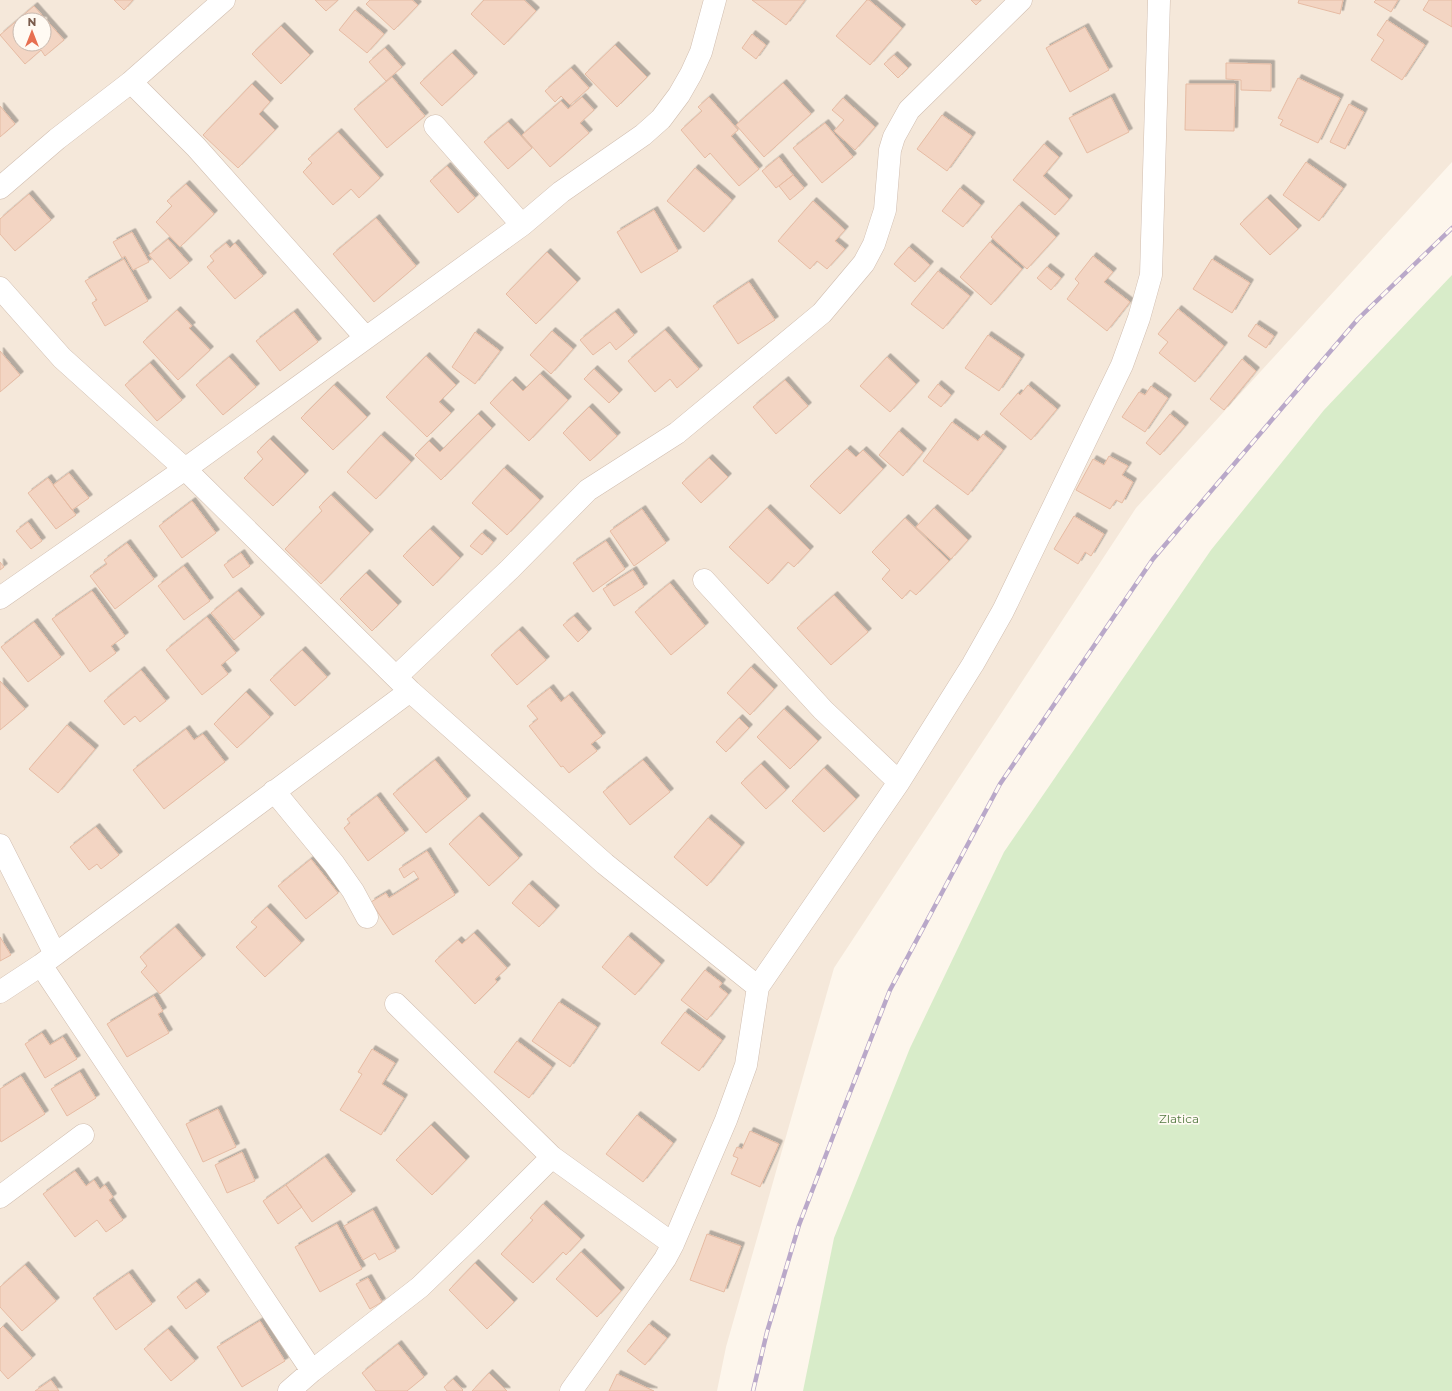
<svg xmlns="http://www.w3.org/2000/svg" width="1452" height="1391" font-family="Montserrat,sans-serif">
<defs>
<filter id="shadow"><feDropShadow dx="3.5" dy="-3.5" stdDeviation="0" flood-color="#0004"/></filter>
</defs>
<rect width="100%" height="100%" fill="#fdf6ec"/>
<!-- residential -->
<path fill="#f5e8da" fill-rule="evenodd" d="M0,0h1452v162l-316,346 -302,460 -108,379 -9,44h-717zM20,20h24v24h-24z"/>
<!-- green -->
<path fill="#d8ecc9" d="M1452,275v1116h-649l31,-153 76,-190 94,-196 207,-302 113,-140z"/>
<!-- building -->
<path fill="#f3d5c3" stroke="#e6bba3" fill-rule="evenodd" filter="url(#shadow)" d="M114,0h19l-9,10z
M315,0h23l-12,11z
M370,0h42l6,5 -24,25 -28,-26z
M484,0h40l12,11 -32,34 -33,-31z
M752,0h53l-19,25z
M867,0h2l33,28 -32,37 -34,-29z
M971,0h10l-5,5z
M1299,0h44l-3,14 -42,-11z
M1376,0h22l-7,12 -17,-10z
M1429,0h23v27l-29,-17z
M34,6l30,34 -19,16 -4,-6 -16,14 -25,-29zM20,20h24v24h-24z
M355,10l29,24 -17,19 -28,-23z
M1387,20l38,25 -23,35 -31,-20 13,-20 -7,-5z
M281,26l29,29 -29,29 -29,-30z
M1085,27l24,43 -39,22 -24,-44z
M752,34l14,11 -10,14 -14,-11z
M615,45l32,32 -30,30 -32,-33z
M385,48l17,19 -16,14 -17,-19z
M452,53l22,23 -32,30 -22,-23z
M894,55l14,13 -10,10 -14,-14z
M1226,63l45,1v27l-30,-1v-10l-15,-1z
M571,68l18,20 -19,17 -9,-9 -6,6 -10,-11z
M392,77l33,39 -38,32 -33,-39z
M1298,78l42,20 -22,45 -38,-18 3,-5 -5,-2z
M783,83l28,31 -47,43 -28,-32z
M252,84l18,18 -11,12 16,16 -37,38 -35,-33z
M1186,84h49l-1,47 -49,-1z
M582,97l12,13 -14,13 9,10 -39,34 -28,-32 39,-34 7,8z
M709,97l29,33 -7,6 28,33 -20,17 -29,-33 -5,5 -24,-28 21,-19 -4,-4z
M1111,97l18,35 -42,21 -18,-35z
M843,98l32,29 -20,23 -21,-19 10,-11 -12,-10z
M1349,104l15,8 -19,37 -15,-7z
M0,106l15,18 -15,13z
M942,115l30,21 -25,35 -30,-22z
M508,122l24,26 -24,21 -24,-27z
M825,123l28,34 -31,26 -29,-35z
M338,132l42,46 -21,20 -8,-9 -18,16 -30,-33 9,-9 -4,-4z
M1044,144l15,13 -16,19 26,23 -14,16 -42,-35z
M779,157l14,18 -17,13 -14,-17z
M1306,162l37,26 -24,33 -36,-26z
M447,166l28,32 -17,15 -28,-32z
M695,168l37,32 -28,32 -37,-31z
M793,175l11,13 -14,12 -11,-14z
M186,184l28,30 -34,33 -24,-25 16,-16 -5,-5z
M960,188l21,17 -18,22 -21,-16z
M29,194l22,26 -36,31 -15,-17v-15z
M1267,198l31,31 -28,26 -30,-31z
M813,201l32,29 -10,11 10,8 -18,20 -10,-8 -7,8 -32,-28z
M1019,205l37,32 -29,32 -36,-32z
M654,210l24,41 -37,22 -24,-41z
M376,218l40,48 -42,36 -41,-48z
M132,232l17,30 -16,8 -8,-14 -3,2 -9,-16z
M168,239l21,24 -19,16 -21,-24z
M990,242l32,27 -31,36 -31,-28z
M226,243l4,5 5,-5 28,33 -28,23 -28,-32 7,-6 -4,-5z
M909,247l21,18 -15,17 -21,-18z
M547,252l30,30 -41,42 -30,-30z
M1093,256l20,16 -9,10 26,20 -23,29 -40,-32 12,-16 -4,-4z
M124,259l24,42 -43,25 -13,-23 5,-3 -12,-19z
M1212,259l38,24 -18,30 -39,-24z
M1047,267l14,11 -10,12 -14,-12z
M938,271l32,25 -27,33 -32,-25z
M749,282l26,38 -37,24 -25,-38z
M1178,309l46,37 -29,36 -36,-29 9,-11 -10,-8z
M177,310l15,16 -3,2 21,22 -32,30 -35,-38z
M294,312l24,30 -38,29 -24,-30z
M615,312l19,23 -18,15 -6,-8 -17,13 -13,-15z
M1256,324l18,12 -8,12 -18,-12z
M665,330l34,39 -22,19 -7,-9 -15,13 -27,-31z
M552,331l21,18 -22,25 -21,-19z
M475,332l25,19 -25,33 -23,-17z
M988,335l33,23 -22,33 -34,-23z
M0,351l20,24 -20,17z
M426,356l30,29 -17,17 12,11 -24,24 -41,-40z
M229,357l27,30 -33,28 -27,-30z
M887,357l29,27 -26,28 -30,-26z
M1242,359l14,12 -32,39 -14,-11z
M150,363l32,37 -25,21 -32,-36z
M594,369l25,24 -10,10 -25,-24z
M540,374l28,26 -39,41 -39,-38 22,-23 11,11z
M785,380l23,26 -32,28 -23,-27z
M938,384l13,11 -10,12 -13,-10z
M334,385l33,32 -34,33 -32,-32z
M1028,385l29,24 -26,31 -31,-26 18,-21 2,2z
M1151,386l17,12 -23,34 -23,-15 17,-25 6,3z
M589,407l28,29 -27,25 -27,-28z
M478,414l14,14 -51,52 -26,-25 14,-14 11,11z
M1170,414l15,12 -25,29 -14,-12z
M952,422l26,19 5,-7 20,16 -35,45 -45,-34z
M899,431l24,21 -20,24 -24,-21z
M381,435l30,27 -35,37 -29,-27z
M270,439l35,35 -32,32 -29,-28 19,-19 -6,-7z
M847,449l9,8 7,-7 20,19 -43,45 -30,-28z
M1109,456l19,10 -6,9 11,7 -11,21 -6,-3 -6,9 -34,-19 17,-31 11,6z
M709,458l19,19 -27,26 -19,-20z
M504,468l36,32 -33,35 -35,-32z
M69,473l20,25 -17,12 -19,-25z
M48,478l28,37 -20,14 -28,-36z
M331,495l39,38 -49,51 -36,-35 37,-38 -3,-4z
M192,501l24,32 -34,25 -23,-32z
M767,508l43,42 -16,17 -6,-5 -20,22 -39,-37z
M934,508l34,32 -17,19 -35,-32z
M642,509l24,34 -32,23 -24,-35z
M1074,516l30,18 -13,22 -6,-4 -7,12 -24,-15z
M905,518l44,43 -33,34 -6,-5 -8,9 -20,-20 8,-9 -18,-18z
M28,522l14,19 -11,8 -15,-18z
M430,529l30,29 -27,28 -30,-30z
M482,533l11,9 -11,13 -12,-9z
M606,541l19,28 -32,23 -20,-29z
M127,543l27,36 -39,30 -25,-33 17,-12 -3,-4z
M241,553l9,13 -17,12 -9,-13z
M0,562l4,5 -4,3z
M184,566l26,35 -26,19 -26,-34z
M633,570l11,17 -30,19 -11,-17z
M366,573l32,32 -26,26 -32,-32z
M670,583l35,43 -34,29 -36,-43z
M92,591l33,45 -14,10 5,7 -26,19 -38,-53z
M238,591l23,26 -27,23 -23,-27z
M834,595l34,37 -37,33 -34,-37z
M574,616l14,16 -10,10 -15,-17z
M207,617l29,36 -15,12 7,9 -26,21 -36,-45z
M34,622l27,35 -33,25 -27,-35z
M519,630l27,30 -29,25 -26,-30z
M302,650l25,27 -32,29 -25,-26z
M751,667l23,22 -24,26 -23,-22z
M141,670l25,31 -26,21 -5,-6 -11,9 -20,-24z
M0,681l25,28 -25,21z
M550,688l11,14 8,-7 33,41 -11,8 6,7 -28,22 -6,-7 -2,1 -32,-41 9,-7 -11,-13z
M246,692l24,25 -33,31 -23,-24z
M784,709l34,32 -28,28 -33,-32z
M739,718l10,10 -23,24 -10,-10z
M67,725l28,24 -37,44 -29,-24z
M186,729l8,11 9,-6 22,28 -61,47 -31,-39z
M435,760l32,39 -41,34 -33,-39z
M643,760l27,32 -40,33 -27,-33z
M761,764l25,26 -20,19 -25,-26z
M824,768l32,31 -32,33 -32,-31z
M377,796l28,37 -37,28 -24,-33 6,-5 -3,-4z
M479,816l40,42 -30,28 -40,-42z
M708,818l33,28 -34,40 -33,-29z
M96,827l23,28 -18,14 -4,-5 -8,6 -19,-23z
M427,851l28,44 -62,40 -22,-33 15,-9 3,5 30,-19 -5,-8 -10,7 -5,-9z
M311,859l27,34 -32,26 -28,-33z
M529,884l27,25 -17,18 -27,-24z
M267,907l34,36 -36,34 -29,-30 21,-20 -6,-5z
M175,927l27,31 -42,36 -19,-22 6,-6 -7,-9z
M474,933l33,35 -12,11 2,3 -22,22 -40,-43 23,-21 4,4z
M628,936l33,28 -26,31 -33,-28z
M0,937l11,18 -11,6z
M705,970l17,13 -3,4 9,7 -21,26 -26,-20z
M154,996l9,15 -5,3 11,19 -42,24 -20,-33z
M559,1002l38,25 -27,40 -38,-26z
M685,1012l37,28 -23,31 -38,-28z
M42,1033l8,12 13,-8 14,22 -32,19 -20,-34z
M517,1041l35,26 -23,31 -35,-26z
M372,1049l23,14 -13,21 22,14 -23,37 -41,-25 22,-36 -4,-2z
M80,1072l16,26 -29,18 -16,-27z
M21,1076l24,38 -44,28 -1,-3v-50z
M218,1109l18,38 -33,15 -17,-38z
M637,1115l36,28 -30,39 -37,-28z
M431,1125l35,35 -34,35 -36,-35z
M750,1131l29,13 -19,43 -29,-13 7,-16 -5,-2 4,-9 5,2z
M242,1152l13,29 -28,12 -12,-28z
M325,1157l27,37 -40,28 -26,-37z
M75,1171l11,15 8,-6 6,9 5,-4 8,12 -4,3 14,20 -17,12 -9,-12 -22,17 -32,-43z
M286,1185l16,22 -24,17 -15,-23z
M543,1204l38,35 -15,16 -3,-3 -30,31 -32,-29 32,-34 -3,-2z
M373,1210l23,41 -17,9 -4,-7 -12,7 -19,-34z
M337,1224l25,45 -42,23 -25,-45z
M707,1234l34,12 -17,46 -34,-12z
M581,1252l40,39 -24,26 -41,-38z
M475,1263l39,39 -27,27 -38,-39z
M25,1265l31,36 -34,30 -22,-24v-20z
M129,1273l23,31 -36,26 -23,-32z
M368,1278l14,24 -12,7 -14,-25z
M196,1282l10,12 -20,15 -9,-12z
M260,1321l25,40 -43,26 -25,-40z
M649,1324l18,14 -22,27 -18,-14z
M3,1326l29,32 -24,21 -8,-9v-41z
M168,1329l27,32 -24,20 -27,-32z
M398,1344l26,33 -17,14h-31l-14,-18z
M489,1373l18,18h-35z
M617,1374l37,17h-45z
M453,1379l10,11 -1,1h-15l-3,-4z
M51,1380l8,11h-24z"/>
<g fill="none" stroke-linecap="round" stroke-linejoin="round">
<defs>
<path id="minor" d="M131,82l65,65 170,191
M435,126l87,99
M0,188l57,-49 74,-57 93,-82
M0,288l62,70 123,111 225,222 195,173 153,123
M704,580l119,130 76,72
M0,598l185,-129 337,-244 39,-33 82,-57 18,-16 18,-24 12,-21 10,-22 14,-52
M396,677l114,-108 78,-79 89,-57 145,-120 42,-50 10,-19 11,-34 5,-60 4,-13 15,-27 112,-110
M274,791l60,73 19,27 14,26
M0,845l55,109
M41,965l271,406
M0,992l41,-27 369,-274
M396,1004l156,153 121,87
M0,1197l83,-62
M289,1391l23,-20 108,-84 57,-55 75,-75
M571,1391l77,-108 17,-24 8,-15 53,-124 20,-55 12,-78 141,-205 74,-118 30,-53 119,-246 17,-47 12,-43 8,-275"/>
</defs>
<!-- minor casing -->
<use href="#minor" stroke="#d1beb0" stroke-width="23"/>
<!-- minor -->
<use href="#minor" stroke="#fff" stroke-width="22"/>
<defs>
<path id="rail" d="M753,1391l14,-59 32,-107 43,-112 48,-123 110,-206 153,-225 205,-240 94,-91"/>
</defs>
<!-- rail casing -->
<use href="#rail" stroke="#b9a8c9" stroke-width="4.5"/>
<!-- rail -->
<use href="#rail" stroke="#fffaf3" stroke-width="3" stroke-dasharray="9" stroke-linecap="butt"/>
</g>
<g text-anchor="middle" dominant-baseline="central" stroke-width="3.5" stroke-linejoin="round" paint-order="stroke">
<!-- park labels -->
<g font-size="12" fill="#537a41" stroke="#fffaf3">
<text x="1179" y="1118">Zlatica</text>
</g>
</g>
<!-- north arrow -->
<g transform="translate(32 32)"><circle r="19" fill="#fffaf3" stroke="#cabbb1"/>
<path d="M0-3L7 15L0 10L-7 15Z" fill="#e76f51"/>
<text y="-6" font-size="11" font-weight="bold" text-anchor="middle" fill="#7a5c4d">N</text>
</g>
</svg>
